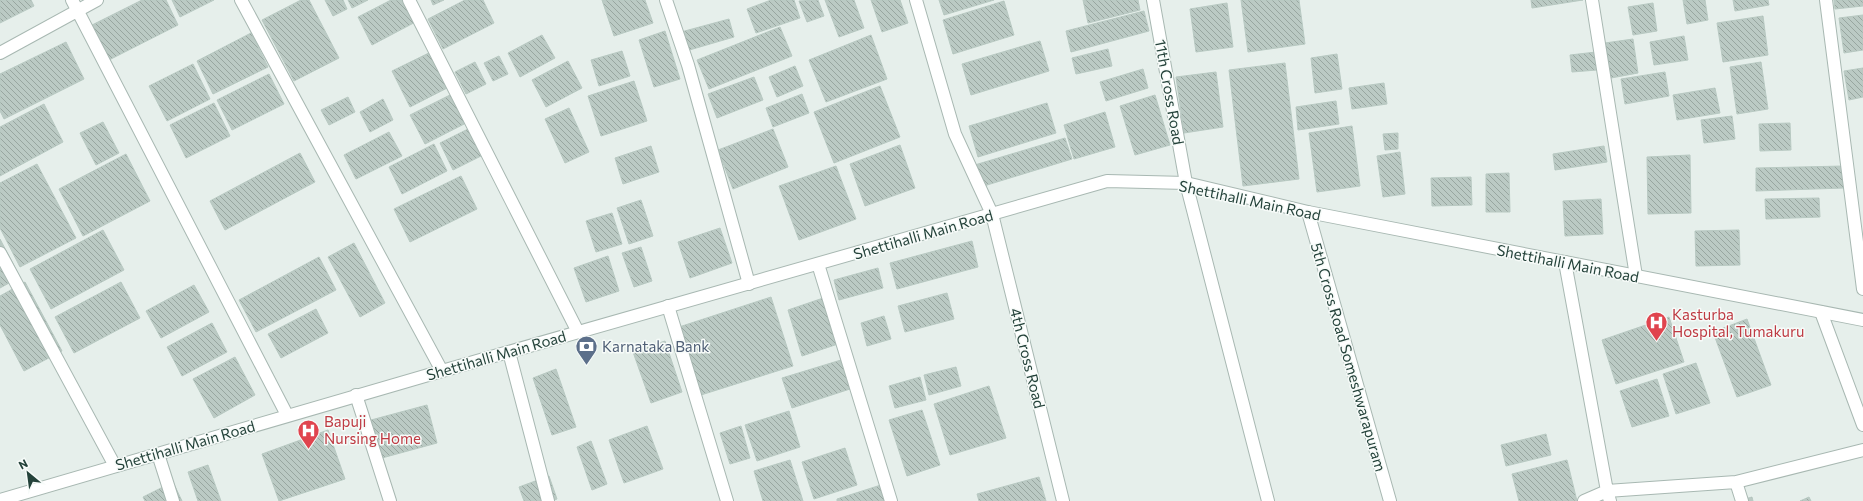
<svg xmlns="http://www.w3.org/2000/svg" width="1863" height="501" font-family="Commissioner,sans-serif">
<defs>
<pattern id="building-back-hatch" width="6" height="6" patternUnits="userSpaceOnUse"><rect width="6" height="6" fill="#bbcac4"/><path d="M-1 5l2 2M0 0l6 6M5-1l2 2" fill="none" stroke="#98a6a0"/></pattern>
</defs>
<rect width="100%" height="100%" fill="#e6efeb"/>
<!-- building -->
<path fill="url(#building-back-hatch)" stroke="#b8c9c2" d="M0,0h31l3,6 -34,17z
M142,0h24l12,25 -69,35 -17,-35z
M172,0h42l-34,17z
M301,0h8l30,58 -45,23 -32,-61z
M325,0h18l4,9 -14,7z
M348,0h20l-16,8z
M391,0h23l9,18 -51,27 -14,-28z
M431,0h13l-11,5z
M465,0h18l11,23 -51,26 -15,-30z
M602,0h43l8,23 -39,13z
M771,0h23l6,18 -44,15 -9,-24z
M818,0l6,16 -17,6 -8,-21z
M825,0h29l10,28 -25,9z
M871,0h29l8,23 -26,9z
M939,0h55l-50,15z
M1083,0h55l2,10 -52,13z
M1241,0h58l6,44 -57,8z
M1531,0h52l-51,8z
M1683,0h22l3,20 -21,4z
M1733,0h35l1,5 -34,6z
M1834,0h29v6l-28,3z
M1004,1l10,34 -61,19 -10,-34z
M1227,3l6,44 -37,5 -6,-43z
M1653,3l4,28 -24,4 -5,-28z
M1144,11l5,20 -78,21 -5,-21z
M1863,15v35l-19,3 -5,-35z
M1763,16l5,39 -45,7 -6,-39z
M729,19l5,18 -48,14 -5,-19z
M780,27l12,29 -83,33 -12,-29z
M665,31l15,48 -26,8 -15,-47z
M251,33l17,34 -55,27 -16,-33z
M542,35l13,23 -35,19 -12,-24z
M871,35l16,44 -61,23 -17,-42z
M1684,36l4,24 -34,5 -4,-23z
M1633,39l5,34 -27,5 -6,-35z
M1040,41l9,30 -78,24 -9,-31z
M66,42l18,37 -80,40 -4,-8v-37z
M437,49l18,35 -45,23 -18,-36z
M1108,49l4,17 -36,8 -4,-16z
M622,51l8,25 -31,10 -8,-26z
M1596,52l1,18 -25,2 -2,-17z
M1337,54l5,35 -27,4 -4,-35z
M499,56l9,18 -15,7 -9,-18z
M568,61l14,27 -36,19 -14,-27z
M475,62l11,22 -20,10 -11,-22z
M1761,62l7,47 -31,5 -7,-47z
M1285,63l14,116 -56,7 -14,-116z
M193,64l17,35 -43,22 -18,-35z
M795,66l8,20 -26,11 -8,-20z
M1863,68v29l-14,3 -5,-29z
M1143,69l5,19 -42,13 -6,-19z
M1216,72l7,55 -39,6 -8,-56z
M1665,72l4,24 -44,8 -4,-25z
M269,74l15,30 -52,26 -15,-30z
M754,77l9,23 -46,18 -9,-24z
M634,81l13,40 -46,15 -13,-40z
M1384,83l3,21 -35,5 -3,-21z
M880,86l20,51 -66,26 -20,-51z
M1715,88l5,25 -43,7 -4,-25z
M456,92l14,29 -45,23 -15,-29z
M802,94l7,19 -36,14 -7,-19z
M1155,95l15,50 -35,10 -15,-49z
M348,97l7,15 -26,13 -8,-15z
M383,99l10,21 -23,12 -10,-20z
M1336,101l3,23 -41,6 -2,-23z
M214,103l16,33 -44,22 -16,-33z
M1047,103l9,30 -78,24 -9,-31z
M44,104l19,38 -63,34v-49z
M569,108l20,44 -24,11 -20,-44z
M1105,112l10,35 -41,12 -10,-34z
M1732,116l3,23 -31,4 -3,-23z
M103,122l16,31 -23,12 -16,-32z
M1790,123l1,27 -31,1 -1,-27z
M1352,126l8,60 -43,6 -8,-59z
M472,127l13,27 -32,16 -13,-27z
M773,129l15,38 -55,22 -15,-39z
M389,132l13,24 -46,23 -12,-24z
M1398,133v16l-13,1 -2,-16z
M1065,138l7,21 -98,30 -6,-22z
M434,144l13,27 -45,23 -13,-27z
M900,145l15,43 -50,18 -15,-42z
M651,146l8,26 -36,12 -8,-26z
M1604,146l3,16 -52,8 -2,-16z
M1400,152l5,42 -22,3 -6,-41z
M300,153l15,29 -90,48 -15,-29z
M126,154l24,47 -67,35 -24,-47z
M1690,155l1,58 -43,1 -1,-57z
M37,164l39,74 -56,29 -20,-39v-45z
M836,166l20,53 -57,21 -20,-54z
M1844,166v22l-88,3v-23z
M1509,173l1,39h-24v-38z
M461,176l16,33 -67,33 -16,-33z
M1471,177l1,28 -40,1 -1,-28z
M1819,198l1,19 -54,2 -1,-20z
M1601,199l2,35 -38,2 -2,-35z
M641,200l12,36 -24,8 -12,-36z
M612,213l10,31 -26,8 -10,-31z
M720,228l12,35 -42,15 -12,-36z
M103,230l21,40 -73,39 -21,-40z
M1739,230l1,35 -44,1 -1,-35z
M0,239l20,38 -20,11z
M972,241l6,26 -81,22 -7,-26z
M354,243l31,60 -25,14 -32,-60z
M641,247l11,34 -18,6 -12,-34z
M608,256l11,35 -33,11 -12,-34z
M319,257l17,33 -80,42 -17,-32z
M878,268l5,20 -44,12 -5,-20z
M25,282l37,69 -38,20 -24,-46v-29z
M121,282l19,36 -66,35 -19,-36z
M194,285l15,27 -48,26 -15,-27z
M947,293l7,26 -49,13 -7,-26z
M832,295l15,46 -45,15 -14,-46z
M771,297l22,69 -92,29 -22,-68z
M316,309l12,24 -47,25 -13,-24z
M884,316l7,23 -24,7 -6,-23z
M1669,317l15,45 -68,22 -14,-44z
M1747,319l24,66 -34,12 -24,-65z
M212,323l15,29 -45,24 -15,-29z
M665,341l17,51 -31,11 -18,-51z
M235,357l20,38 -41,23 -21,-39z
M841,360l9,29 -58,19 -10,-30z
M1696,363l14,40 -34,11 -13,-40z
M956,367l5,19 -32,9 -5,-20z
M556,369l20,58 -24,8 -19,-57z
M920,377l6,23 -31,8 -6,-22z
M1657,379l12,37 -37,11 -12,-36z
M989,386l17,52 -56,17 -16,-51z
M427,405l10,38 -55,15 -11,-38z
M922,410l18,55 -33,11 -18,-56z
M789,411l11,36 -43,14 -12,-36z
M647,426l16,43 -39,14 -15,-43z
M741,426l9,32 -20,6 -10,-31z
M328,430l17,49 -66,22 -17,-47z
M1546,434l5,21 -45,11 -5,-21z
M591,441l16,43 -15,6 -15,-43z
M845,448l12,37 -43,14 -12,-37z
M790,460l13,41h-40l-9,-30z
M1567,460l10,41h-58l-7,-27z
M208,465l13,36h-23l-10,-29z
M549,476l8,23 -5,2h-28l-5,-14z
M1039,477l7,24h-67l-2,-7z
M173,482l9,19h-37l-2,-4z
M884,484l5,17h-52v-2z
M1752,497l1,4h-15z
M1809,497l2,4h-11z"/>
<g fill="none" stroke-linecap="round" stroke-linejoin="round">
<defs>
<path id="minor" d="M72,0l215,415
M241,0l201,371
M409,0l169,332
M666,0l22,65 61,219
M916,0l39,134 37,80 71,287
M1153,0l33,183 82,318
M1592,0l44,276
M1826,0l37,289
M0,53l97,-53
M1308,212l82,289
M0,253l115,213
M1565,262l42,229 3,10
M818,264l73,237
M668,306l59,195
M1821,312l42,113
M509,352l39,149
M356,395l34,106
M158,454l15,47
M1736,482l127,-32
M1584,501l23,-10 129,-9 6,19"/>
<path id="tertiary" d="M0,500l442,-129 665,-190 79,2 122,29 555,108"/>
</defs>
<!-- minor casing -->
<use href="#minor" stroke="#a8b8b2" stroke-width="14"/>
<!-- tertiary casing -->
<use href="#tertiary" stroke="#a8b8b2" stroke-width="14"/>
<!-- minor -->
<use href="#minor" stroke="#fff" stroke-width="12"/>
<!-- tertiary -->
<use href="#tertiary" stroke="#fff" stroke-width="12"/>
</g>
<!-- icons -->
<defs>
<symbol id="hospital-pin" viewBox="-11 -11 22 30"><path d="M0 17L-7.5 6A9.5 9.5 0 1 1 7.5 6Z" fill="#e0444e" stroke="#f7fbf9"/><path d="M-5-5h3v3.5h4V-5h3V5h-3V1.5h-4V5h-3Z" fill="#fff"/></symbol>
<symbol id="bank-pin" viewBox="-11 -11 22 30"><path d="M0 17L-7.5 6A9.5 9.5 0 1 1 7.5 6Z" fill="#5c6f8a" stroke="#f7fbf9"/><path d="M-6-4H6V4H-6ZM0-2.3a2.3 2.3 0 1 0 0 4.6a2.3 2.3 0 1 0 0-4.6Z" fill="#fff"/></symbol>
</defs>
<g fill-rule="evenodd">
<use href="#hospital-pin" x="1644" y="310" width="25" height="34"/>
<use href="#bank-pin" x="574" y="334" width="25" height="34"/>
<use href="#hospital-pin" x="296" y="418" width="25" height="34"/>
</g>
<g text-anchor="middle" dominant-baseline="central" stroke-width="3" stroke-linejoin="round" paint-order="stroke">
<!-- street labels -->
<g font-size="15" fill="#24423a" stroke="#f7fbf9">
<text transform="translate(1170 92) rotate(80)">11th Cross Road</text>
<text transform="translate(1250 200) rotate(12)">Shettihalli Main Road</text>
<text transform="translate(923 234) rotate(-16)">Shettihalli Main Road</text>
<text transform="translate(1568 263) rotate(11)">Shettihalli Main Road</text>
<text transform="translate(496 355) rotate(-16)">Shettihalli Main Road</text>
<text transform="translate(1349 357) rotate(74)">5th Cross Road Someshwarapuram</text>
<text transform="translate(1028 358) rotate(76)">4th Cross Road</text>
<text transform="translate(185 445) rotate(-16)">Shettihalli Main Road</text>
</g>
<!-- health labels -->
<g font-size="15" fill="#be3a42" stroke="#f7fbf9" text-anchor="start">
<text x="1672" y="314">Kasturba<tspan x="1672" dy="17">Hospital, Tumakuru</tspan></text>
<text x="324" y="421">Bapuji<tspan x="324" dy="17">Nursing Home</tspan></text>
</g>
<!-- service labels -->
<g font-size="15" fill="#4e5e75" stroke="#f7fbf9" text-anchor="start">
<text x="602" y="346">Karnataka Bank</text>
</g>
</g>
<!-- north arrow -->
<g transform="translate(28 473) rotate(331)" stroke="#f7fbf9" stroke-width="3" paint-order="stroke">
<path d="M0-3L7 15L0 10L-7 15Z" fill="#24423a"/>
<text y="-6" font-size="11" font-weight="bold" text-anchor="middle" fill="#24423a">N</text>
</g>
</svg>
